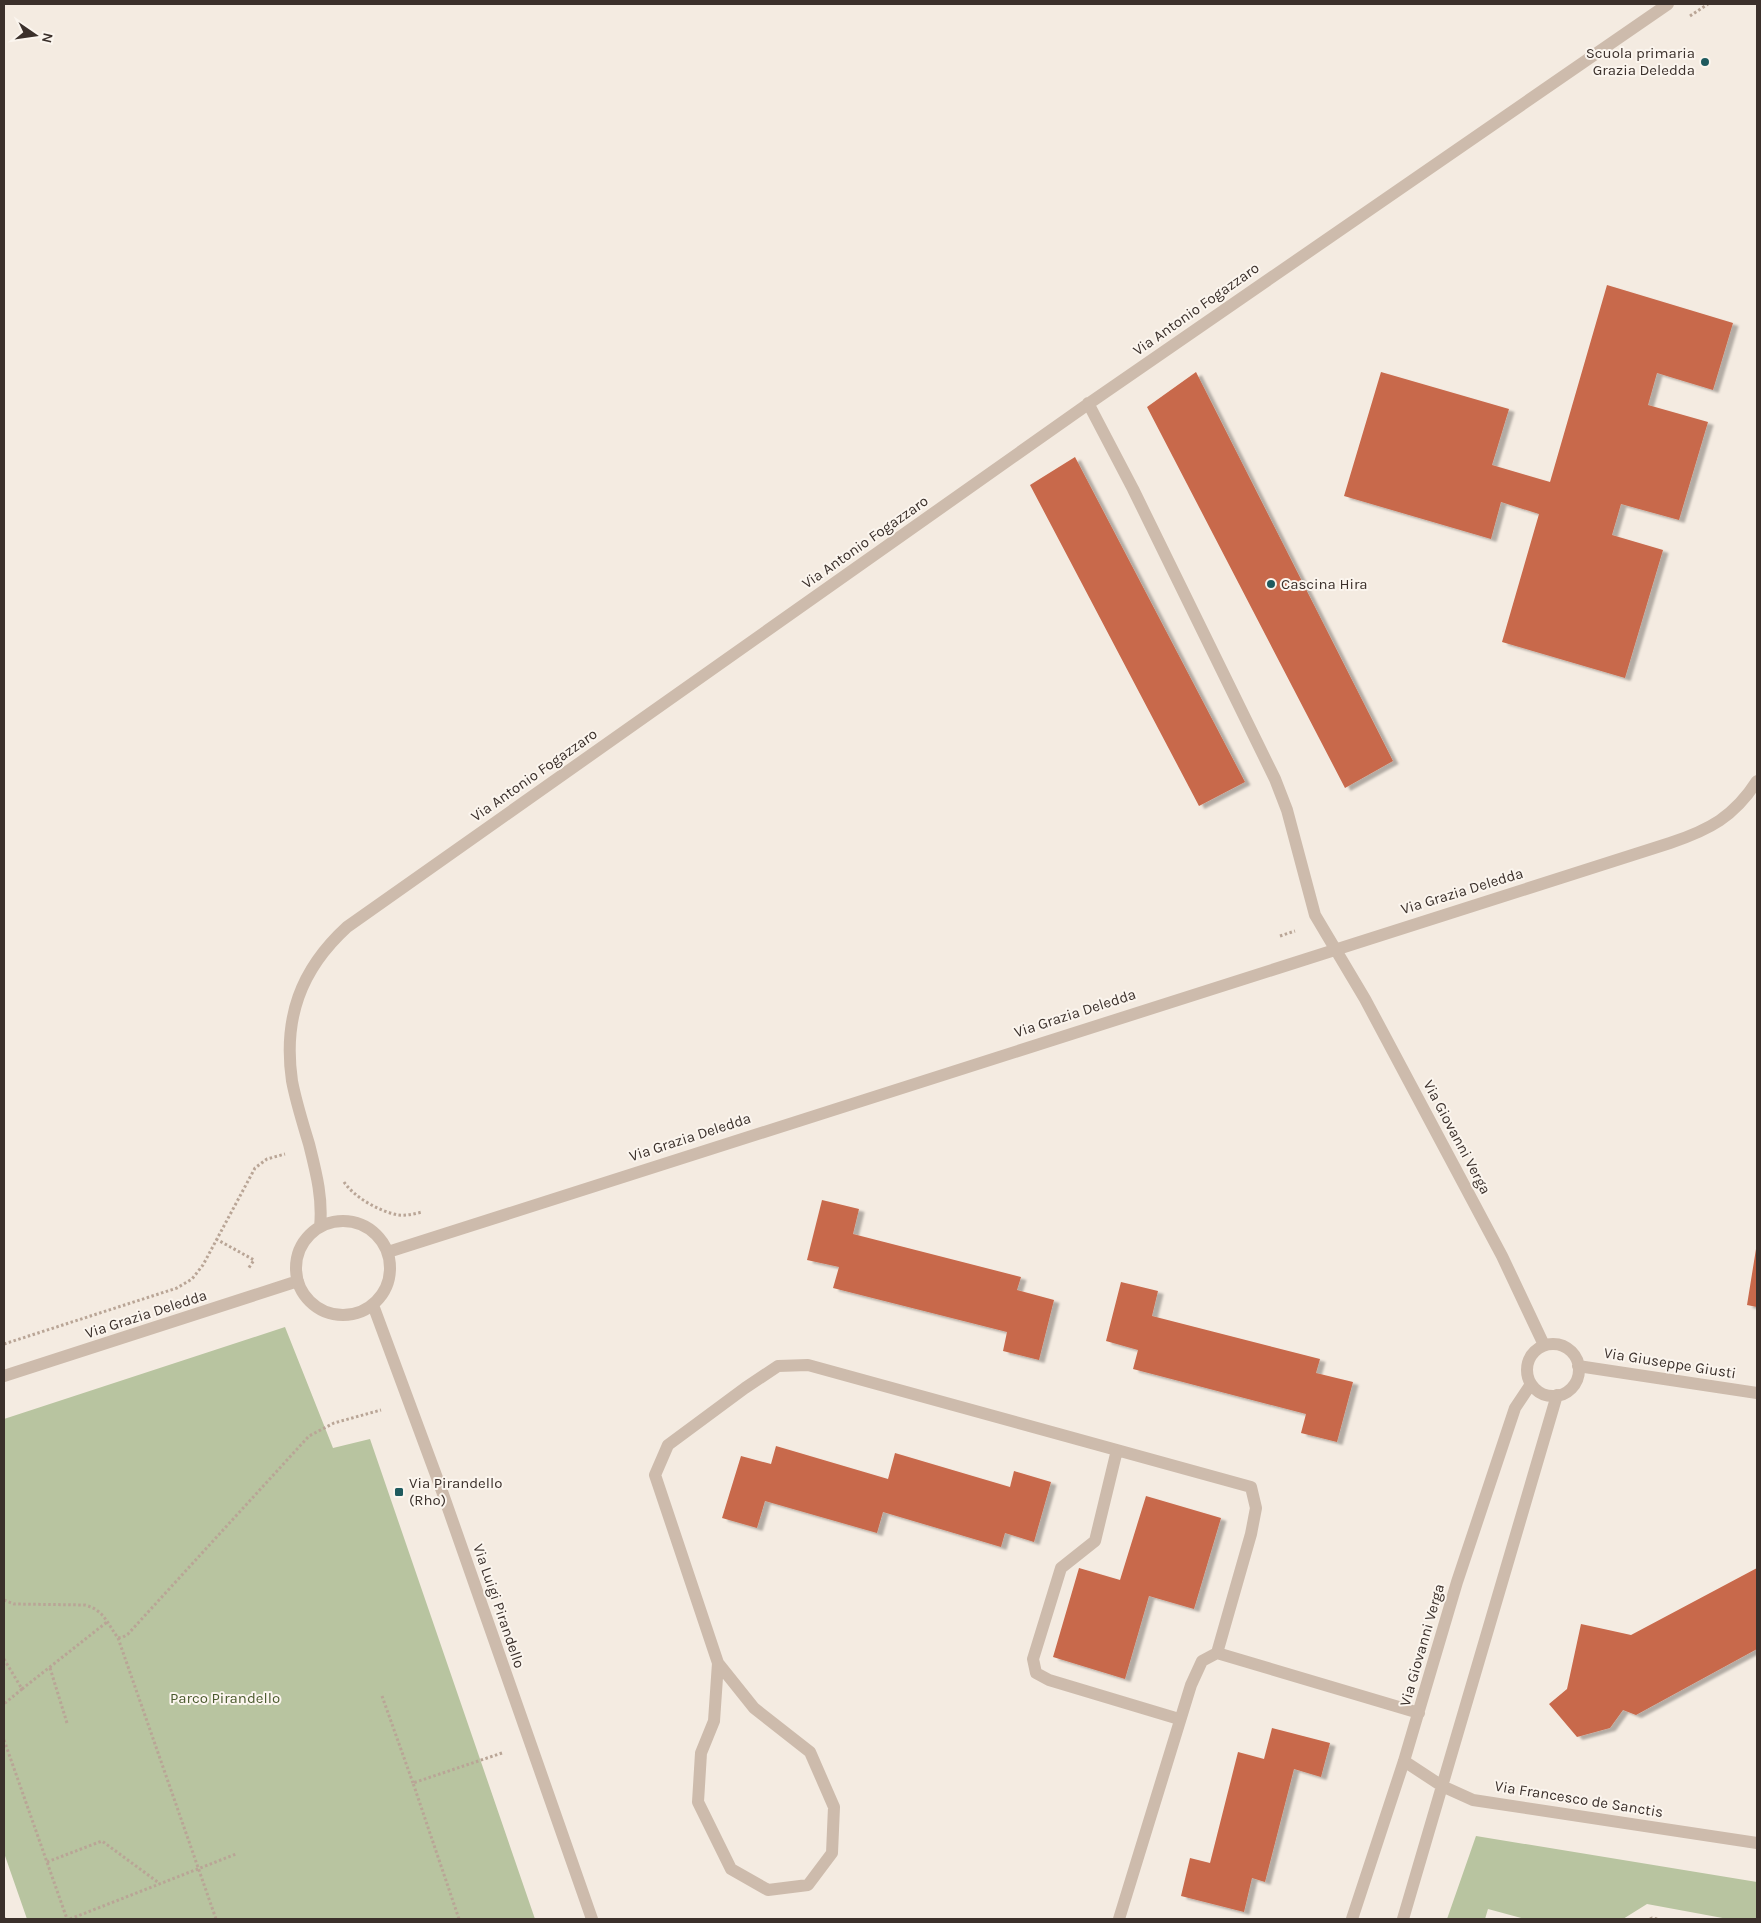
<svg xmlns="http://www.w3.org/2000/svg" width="1761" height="1923" font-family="Karla,sans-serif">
<defs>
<filter id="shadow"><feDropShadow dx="5.5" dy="3" stdDeviation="1" flood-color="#0004"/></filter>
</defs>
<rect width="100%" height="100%" fill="#f4ebe1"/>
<!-- green -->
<path fill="#b8c4a0" d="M285,1327l48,121 37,-9 165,480h-508l-23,-66v-434z
M1476,1836l281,46v37h-29l-81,-15 -24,15h-98l-37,-10 -3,10h-38z"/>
<!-- building -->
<path fill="#c8694b" filter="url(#shadow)" d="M1607,285l126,38 -20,67 -56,-17 -9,32 60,17 -29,98 -58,-16 -9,31 51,15 -38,128 -123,-36 37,-128 -38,-12 -10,37 -147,-43 37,-124 128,37 -17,56 58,17z
M1196,372l197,389 -48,27 -198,-381z
M1075,457l170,325 -46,24 -169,-321z
M822,1200l37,9 -6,25 168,43 -4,13 37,10 -15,60 -36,-9 4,-19 -174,-44 6,-21 -32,-7z
M1756,1249h1v58l-10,-2z
M1121,1282l37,9 -6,25 168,43 -4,14 37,9 -16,60 -36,-9 5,-19 -173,-45 5,-19 -32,-9z
M776,1446l112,33 7,-26 115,34 4,-16 37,11 -17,60 -29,-9 -4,14 -118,-35 -6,21 -112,-32 -8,27 -35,-10 19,-62 30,8z
M1146,1496l75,22 -27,91 -45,-13 -24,83 -72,-22 26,-89 41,12z
M1757,1568v81l-121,66 -13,-5 -13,18 -33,9 -28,-33 18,-15 14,-65 50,11z
M1272,1728l58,15 -9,34 -27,-8 -29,113 -13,-4 -8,34 -63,-16 9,-38 20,5 28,-111 26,7z"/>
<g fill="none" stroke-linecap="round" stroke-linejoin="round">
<!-- path -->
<path stroke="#b9a596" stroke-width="3" stroke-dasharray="2.5 2.5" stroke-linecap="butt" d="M1690,16l18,-12
M1280,936l15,-5
M344,1182c11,16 35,29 54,33 8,1 16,-1 24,-3
M216,1239l38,21 -6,9
M4,1344l173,-56 15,-9 11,-14 52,-97 12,-9 18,-5
M4,1600l10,4 71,1c19,5 22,18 33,33l5,-1 5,-3 181,-198 25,-13 47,-13
M118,1638l98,281
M4,1659l18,30 -18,15
M50,1668l17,55
M22,1689l85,-67
M382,1696l31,87
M4,1740l63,179
M47,1862l55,-21 57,42
M4,1917v2
M70,1919l166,-65
M459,1919l-46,-136 89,-30
M1650,1919l2,-1 6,1"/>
<!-- minor -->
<path stroke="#cdbbac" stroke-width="12" d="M1088,403l45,86 142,290 12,31 28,105 50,84 137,257 42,89
M296 1268a47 47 0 1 1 94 0a47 47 0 1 1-94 0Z
M320,1227c3,-29 -4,-55 -11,-83 -6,-20 -13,-42 -17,-63 -9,-62 8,-111 55,-154l744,-525 577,-398
M388,1252c426,-139 853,-276 1282,-409 39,-13 64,-26 87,-62
M373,1305l70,189 149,425
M1527 1370a26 26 0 1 1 52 0a26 26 0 1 1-52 0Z
M1578,1366l179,27
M4,1376l294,-95
M1117,1450l-22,91 -34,27 -28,91 3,14 13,7 130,39
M718,1663l36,45 56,44 24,55 -2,46 -24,32 -40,5 -37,-21 -33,-67 3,-49 13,-32 4,-58 -63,-188 13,-30 77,-57 33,-22 30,-1 443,122 5,21 -5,26 -34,119 202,60
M1404,1761l38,25 31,14 284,43
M1119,1919l72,-234 11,-24 15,-8
M1352,1919l52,-158 53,-179 58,-174 16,-24
M1403,1919l154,-524"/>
</g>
<!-- markers -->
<g fill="#1f5a5e" stroke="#fbf5ee" stroke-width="2">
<circle cx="1705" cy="62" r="5"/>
<circle cx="1271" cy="584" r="5"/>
<rect x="394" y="1487" width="10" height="10" rx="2.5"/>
</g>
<g text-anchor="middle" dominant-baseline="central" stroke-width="4" stroke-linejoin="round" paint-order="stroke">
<!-- poi labels -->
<g font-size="15" fill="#3b302b" stroke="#fbf5ee" text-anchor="start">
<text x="1695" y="53" text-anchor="end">Scuola primaria<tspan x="1695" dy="17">Grazia Deledda</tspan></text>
<text x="1281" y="584">Cascina Hira</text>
<text x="409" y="1483">Via Pirandello<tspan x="409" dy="17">(Rho)</tspan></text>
</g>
<!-- street labels -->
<g font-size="15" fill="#3b302b" stroke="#fbf5ee">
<text transform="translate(1196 309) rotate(-35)">Via Antonio Fogazzaro</text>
<text transform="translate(865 542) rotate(-35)">Via Antonio Fogazzaro</text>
<text transform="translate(534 775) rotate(-35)">Via Antonio Fogazzaro</text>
<text transform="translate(1462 891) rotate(-17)">Via Grazia Deledda</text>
<text transform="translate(1075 1013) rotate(-18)">Via Grazia Deledda</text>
<text transform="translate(690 1137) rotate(-18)">Via Grazia Deledda</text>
<text transform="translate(1457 1137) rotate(62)">Via Giovanni Verga</text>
<text transform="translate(146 1314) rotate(-18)">Via Grazia Deledda</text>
<text transform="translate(1670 1363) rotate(9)">Via Giuseppe Giusti</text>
<text transform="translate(499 1606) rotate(71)">Via Luigi Pirandello</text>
<text transform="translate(1422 1645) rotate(-74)">Via Giovanni Verga</text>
<text transform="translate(1579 1799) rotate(9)">Via Francesco de Sanctis</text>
</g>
<!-- park labels -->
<g font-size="15" fill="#4a5a2e" stroke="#fbf5ee">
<text x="225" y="1698">Parco Pirandello</text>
</g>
</g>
<!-- border -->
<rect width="1761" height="1923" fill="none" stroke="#3b302b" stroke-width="10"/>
<!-- north arrow -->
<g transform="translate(35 35) rotate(103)" stroke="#fbf5ee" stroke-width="4" paint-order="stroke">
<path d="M0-4L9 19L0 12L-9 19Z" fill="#3b302b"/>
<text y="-8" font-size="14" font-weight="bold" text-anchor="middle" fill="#3b302b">N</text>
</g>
</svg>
